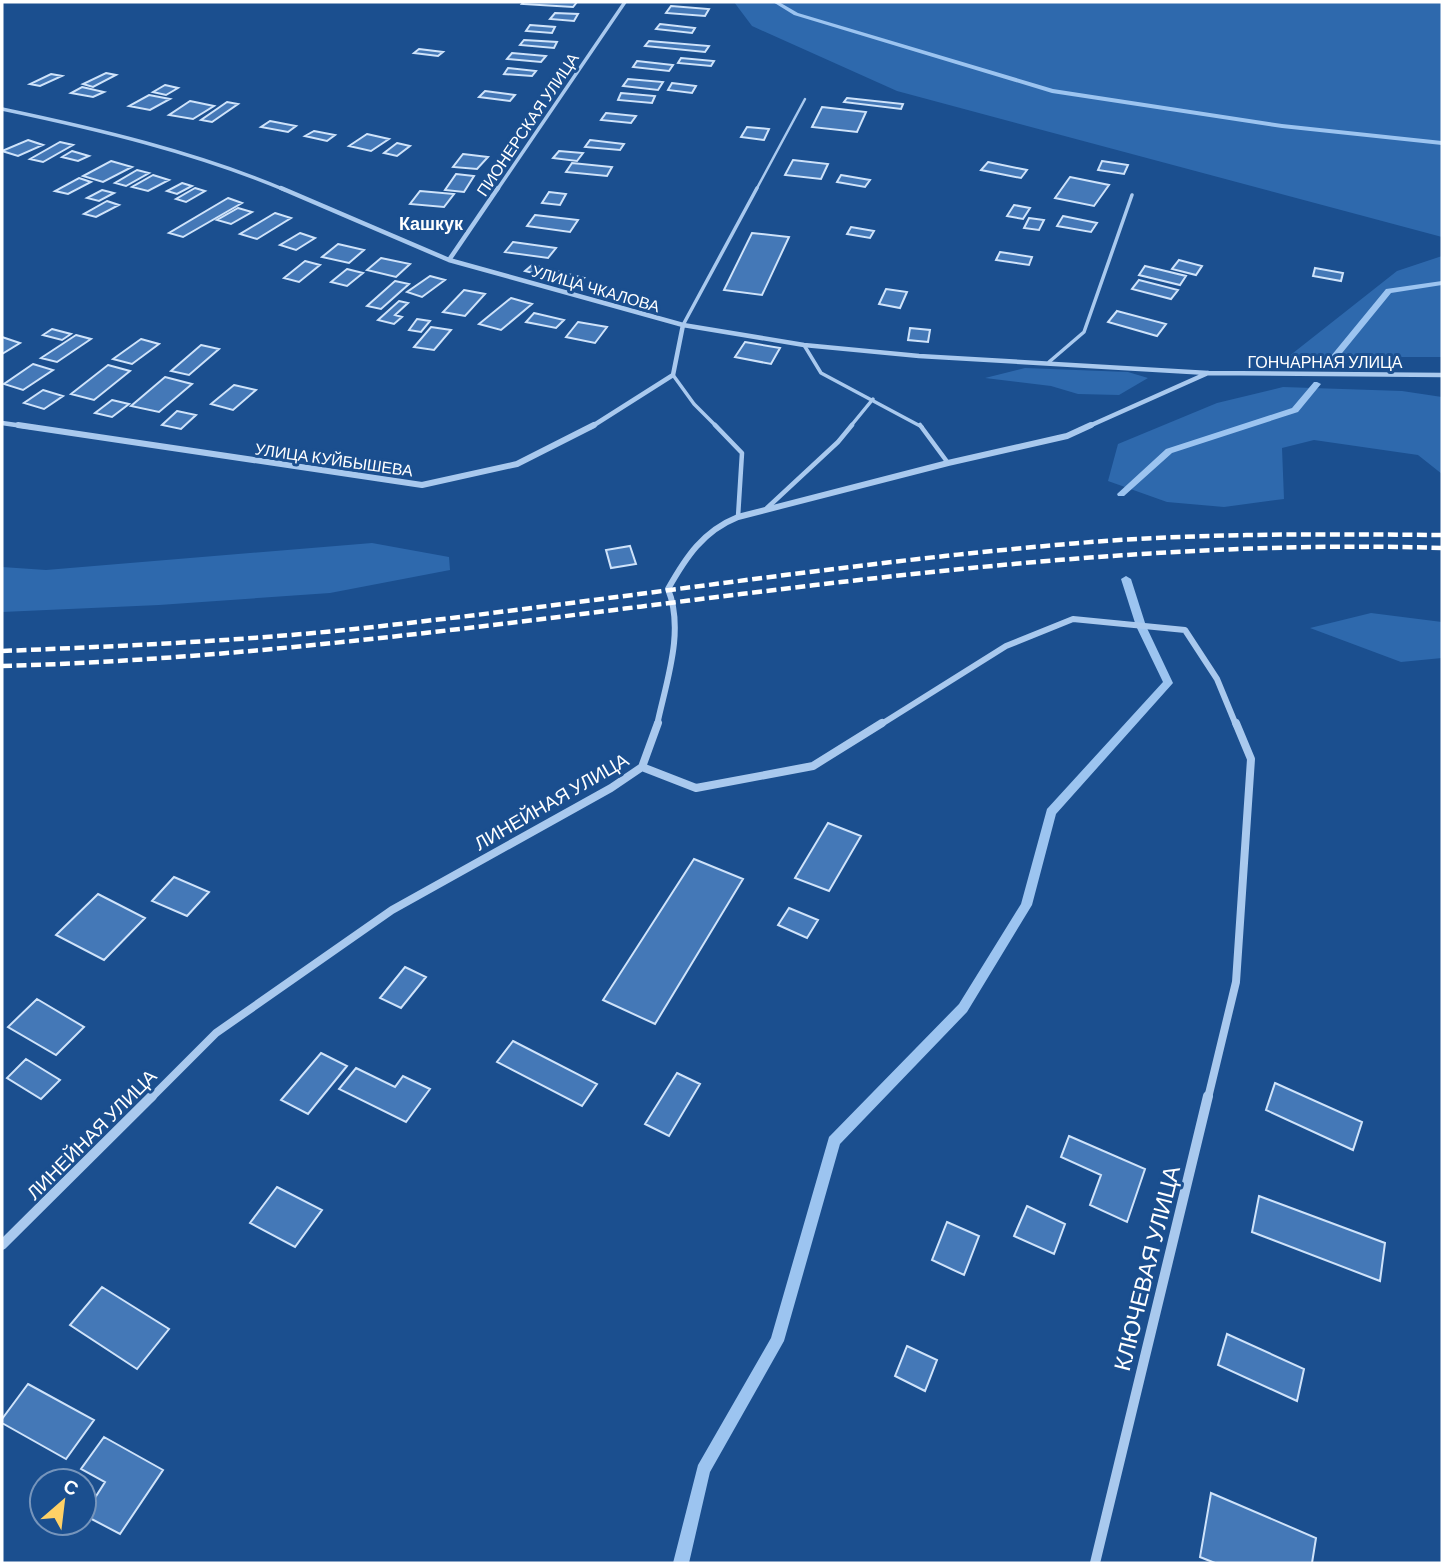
<svg xmlns="http://www.w3.org/2000/svg" width="1444" height="1565" font-family="Barlow,sans-serif">
<rect width="100%" height="100%" fill="#1b4f8f"/>
<!-- green -->
<path fill="#2e69ad" d="M734,2h708v235l-545,-146 -145,-65z
M1442,256v101h-154l109,-86z
M1025,368l103,4 20,6 -29,17 -41,-1 -27,-8 -66,-8z
M1283,387l119,4 40,6v77l-24,-19 -104,-15 -32,8 2,51 -60,8 -57,-5 -59,-21 10,-37 99,-41z
M372,543l77,14 1,13 -120,23 -171,12 -157,7v-45l44,3z
M1371,613l71,9v36l-41,4 -91,-34z"/>
<g fill="none" stroke-linecap="round" stroke-linejoin="round">
<!-- stream -->
<path fill="#9cc4f0" fill-rule="evenodd" d="M773,2h6l19,11 255,76 229,35 160,17v4l-160,-17 -230,-35 -258,-78z
M1442,281v4l-51,8 -53,65 -7,-2 55,-67z
M1314,382h3l4,2 -23,28 -126,41 -48,43h-6l-1,-2 49,-45 126,-41z
M1126,576l5,3 15,47 27,57 -117,131 -24,91 -65,107 -127,132 -56,197 -74,131 -21,91h-16l25,-98 73,-127 58,-201 130,-133 62,-100 26,-95 116,-127 -27,-56 -15,-47z"/>
</g>
<!-- building -->
<path fill="#4478b7" stroke="#cfe3fa" stroke-width="2" d="M524,2h53l-4,5 -51,-3z
M671,6l38,3 -4,7 -39,-3z
M555,13l23,1 -4,7 -24,-2z
M660,24l35,4 -3,5 -36,-4z
M530,25l25,2 -3,6 -26,-2z
M524,40l33,2 -3,6 -34,-3z
M649,41l60,5 -4,6 -60,-6z
M419,49l24,3 -5,4 -24,-3z
M512,53l34,3 -5,6 -34,-3z
M681,58l33,3 -3,5 -33,-3z
M637,61l36,4 -4,6 -36,-4z
M508,68l28,3 -4,5 -28,-2z
M106,73l10,2 -23,12 -10,-3z
M51,74l11,2 -22,10 -10,-2z
M628,79l35,3 -5,8 -35,-4z
M672,83l24,3 -4,7 -24,-3z
M165,85l13,3 -12,7 -13,-3z
M82,87l22,5 -11,5 -22,-4z
M485,91l30,4 -5,6 -31,-4z
M621,93l34,3 -3,7 -34,-3z
M149,95l21,4 -20,11 -21,-4z
M847,98l56,6 -2,5 -57,-7z
M190,101l24,5 -21,13 -24,-4z
M227,102l11,2 -26,18 -11,-2z
M822,107l44,5 -9,20 -45,-5z
M606,113l30,3 -5,7 -30,-3z
M270,121l26,5 -8,6 -27,-5z
M747,127l22,2 -5,11 -23,-3z
M314,131l21,4 -8,6 -22,-5z
M367,134l22,5 -18,12 -22,-5z
M28,140l15,5 -25,11 -16,-5z
M590,140l34,4 -4,6 -35,-3z
M60,142l13,3 -30,17 -13,-3z
M397,143l13,3 -13,10 -13,-3z
M72,151l17,5 -11,5 -16,-4z
M559,151l24,2 -6,8 -24,-3z
M463,154l25,3 -11,12 -24,-2z
M793,160l35,4 -7,15 -36,-4z
M111,161l21,6 -29,15 -20,-6z
M1102,161l26,4 -4,9 -26,-4z
M988,162l39,8 -6,8 -40,-8z
M572,163l40,4 -5,9 -41,-4z
M137,170l12,3 -23,13 -11,-3z
M456,174l18,2 -10,16 -19,-2z
M153,175l16,5 -21,11 -16,-4z
M841,175l29,5 -5,7 -28,-5z
M1070,177l39,8 -15,21 -39,-8z
M79,178l12,4 -23,12 -13,-3z
M182,183l10,3 -15,8 -10,-3z
M195,188l10,3 -19,11 -10,-3z
M102,190l12,3 -15,8 -12,-3z
M420,191l34,3 -10,13 -34,-3z
M549,192l17,2 -6,11 -18,-2z
M228,198l14,5 -59,34 -14,-4z
M107,201l12,4 -23,12 -12,-3z
M1014,205l16,3 -7,11 -16,-3z
M238,208l14,4 -21,12 -14,-4z
M275,213l16,5 -34,21 -17,-5z
M535,215l43,5 -8,12 -43,-6z
M1063,216l34,7 -6,9 -34,-6z
M1029,218l15,2 -5,10 -15,-2z
M851,227l23,4 -4,7 -23,-4z
M300,233l15,5 -19,12 -16,-5z
M752,233l37,4 -27,58 -38,-5z
M513,242l43,6 -8,10 -43,-6z
M338,244l26,6 -15,13 -27,-6z
M1000,252l32,5 -3,8 -33,-5z
M381,258l29,6 -14,13 -29,-7z
M1179,260l23,6 -6,9 -24,-6z
M305,261l15,4 -21,17 -15,-4z
M532,265l52,13 -7,6 -52,-13z
M1145,266l41,10 -6,9 -41,-10z
M1315,268l28,5 -2,8 -28,-5z
M347,269l16,4 -16,13 -16,-4z
M430,276l15,4 -23,17 -15,-5z
M1139,280l39,10 -7,9 -39,-10z
M395,281l14,3 -28,25 -14,-3z
M886,289l21,3 -7,16 -21,-4z
M464,290l21,4 -20,22 -22,-4z
M511,298l21,6 -31,26 -22,-6z
M399,301l9,2 -13,12 7,2 -8,7 -16,-4z
M1117,311l49,13 -9,12 -49,-14z
M534,313l30,7 -8,8 -30,-6z
M417,319l13,2 -9,11 -12,-2z
M578,322l29,5 -12,16 -29,-6z
M431,327l20,3 -17,20 -20,-3z
M910,328l20,2 -2,12 -20,-2z
M52,329l19,5 -9,6 -19,-5z
M76,335l15,4 -34,23 -16,-4z
M2,337l18,6 -18,11z
M141,339l18,5 -27,20 -19,-5z
M745,342l35,6 -9,16 -36,-7z
M201,345l18,4 -30,26 -18,-4z
M33,364l20,6 -30,20 -19,-6z
M108,365l22,6 -36,29 -23,-6z
M165,377l27,7 -33,28 -28,-6z
M234,385l22,5 -23,20 -22,-6z
M43,390l20,6 -19,13 -20,-6z
M112,400l17,4 -17,13 -17,-4z
M177,411l19,4 -15,14 -19,-4z
M630,546l6,18 -25,4 -5,-18z
M828,823l33,13 -32,55 -34,-13z
M694,859l49,20 -88,145 -52,-24z
M174,877l35,15 -22,24 -35,-15z
M98,894l47,24 -41,42 -48,-25z
M789,908l29,12 -11,18 -29,-13z
M405,967l21,10 -25,31 -21,-10z
M37,999l47,28 -28,28 -48,-28z
M513,1041l84,43 -15,22 -85,-44z
M321,1053l26,13 -39,48 -27,-14z
M26,1059l34,21 -19,19 -34,-21z
M356,1068l39,19 8,-11 27,13 -24,33 -67,-33z
M677,1073l23,11 -31,52 -24,-12z
M1275,1083l87,39 -9,28 -87,-40z
M1069,1136l76,33 -18,53 -37,-17 11,-30 -40,-18z
M277,1187l45,23 -27,37 -45,-24z
M1259,1196l126,47 -5,38 -128,-49z
M1027,1206l38,18 -11,30 -40,-18z
M947,1222l32,14 -15,39 -32,-15z
M102,1287l67,42 -32,40 -67,-44z
M1227,1334l77,35 -7,32 -79,-36z
M907,1346l30,14 -12,31 -30,-15z
M28,1384l66,36 -28,39 -64,-36v-4z
M104,1437l59,33 -43,64 -36,-19 21,-33 -24,-13z
M1211,1493l105,45 -4,25h-97l-15,-6z"/>
<g fill="none" stroke-linecap="round" stroke-linejoin="round">
<!-- lane-far2 -->
<path stroke="#a9c9ee" stroke-width="2.5" d="M756,190l49,-91"/>
<!-- lane-far1 -->
<path stroke="#a9c9ee" stroke-width="3.5" d="M683,325l74,-137
M804,345l17,28 101,54
M1049,362l35,-30 48,-137
M673,375l21,29 23,23
M850,427l23,-28"/>
<!-- lane -->
<path stroke="#a9c9ee" stroke-width="4.5" d="M715,425l27,28 -4,64
M920,425l28,38
M767,508l71,-66 14,-17"/>
<!-- street-far4 -->
<path stroke="#a9c9ee" stroke-width="3.5" d="M2,109c95,20 193,43 283,81
M497,190l128,-188"/>
<!-- street-far3 -->
<path stroke="#a9c9ee" stroke-width="4.5" d="M281,188l168,72 234,65 121,20 115,11 289,17 234,2
M449,260l49,-72
M2,423l28,4
M591,427l82,-52 10,-50
M1087,427l121,-54"/>
<!-- street-far2 -->
<path stroke="#a9c9ee" stroke-width="6" d="M18,425l404,60 95,-21 77,-39
M657,725c9,-43 28,-94 11,-136 18,-32 35,-58 70,-72l210,-54 119,-27 24,-11
M880,725l126,-79 67,-27 112,11 32,49 19,46"/>
<!-- street-far1 -->
<path stroke="#a9c9ee" stroke-width="8" d="M642,767l54,21 117,-22 69,-43
M151,1098l65,-65 176,-123 219,-122 31,-21 16,-44
M1208,1098l28,-116 15,-223 -15,-36"/>
<!-- street -->
<path stroke="#a9c9ee" stroke-width="10" d="M2,1245l150,-149
M1095,1563l113,-467"/>
<!-- rail -->
<path stroke="#fff" stroke-width="4.5" stroke-dasharray="10 4.5" stroke-linecap="butt" d="M2,651c121,-5 242,-10 362,-23 239,-26 476,-65 715,-85 121,-10 242,-9 363,-8
M2,666c482,-13 956,-133 1440,-118"/>
</g>
<g text-anchor="middle" dominant-baseline="central" stroke-width="6" stroke-linejoin="round" paint-order="stroke">
<!-- far-street labels -->
<g font-size="16" fill="#fff" stroke="#1b4f8f">
<text transform="translate(527 124) rotate(-56)">ПИОНЕРСКАЯ УЛИЦА</text>
<text transform="translate(596 288) rotate(16)">УЛИЦА ЧКАЛОВА</text>
<text x="1325" y="361">ГОНЧАРНАЯ УЛИЦА</text>
<text transform="translate(334 459) rotate(8)">УЛИЦА КУЙБЫШЕВА</text>
</g>
<!-- far-neighbourhood labels -->
<g font-size="18" font-weight="bold" fill="#fff" stroke="#1b4f8f">
<text x="431" y="223">Кашкук</text>
</g>
<!-- street labels -->
<g font-size="19" fill="#fff" stroke="#1b4f8f">
<text transform="translate(551 801) rotate(-30)">ЛИНЕЙНАЯ УЛИЦА</text>
<text transform="translate(91 1134) rotate(-45)">ЛИНЕЙНАЯ УЛИЦА</text>
</g>
<!-- near-street labels -->
<g font-size="23" fill="#fff" stroke="#1b4f8f">
<text transform="translate(1146 1268) rotate(-76)">КЛЮЧЕВАЯ УЛИЦА</text>
</g>
</g>
<!-- border -->
<rect width="1444" height="1565" fill="none" stroke="#ffffff" stroke-width="7"/>
<!-- north arrow -->
<g transform="translate(63 1502) rotate(28)"><circle r="33" fill="#1b4f8f" stroke="#7695bc" stroke-width="2"/>
<path d="M0-5L12 26L0 18L-12 26Z" fill="#ffd166"/>
<text y="-10" font-size="19" font-weight="bold" text-anchor="middle" fill="#ffffff">С</text>
</g>
</svg>
